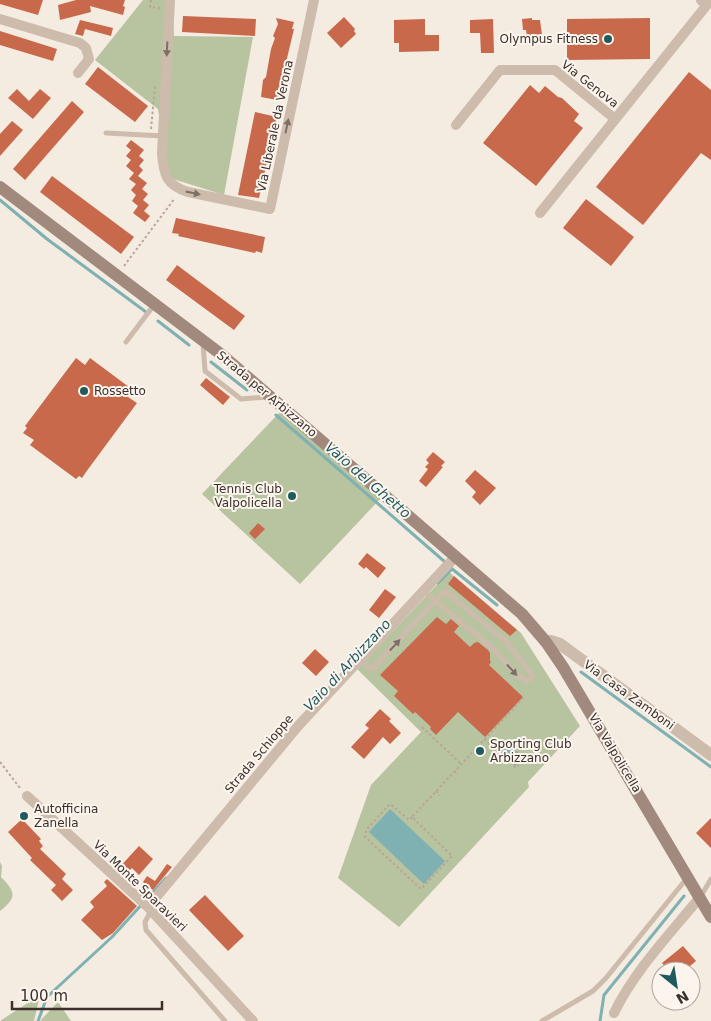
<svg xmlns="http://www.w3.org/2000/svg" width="711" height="1021" font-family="'DejaVu Sans',sans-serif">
<rect width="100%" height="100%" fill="#f4ebe1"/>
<!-- green -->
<path fill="#b8c4a0" d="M143,0h29l2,36 79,1 -29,158 -54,-17 -12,-69 -63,-49z
M280,412l101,86 -81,86 -98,-90z
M449,572l72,61 59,93 -52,56 1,5 -130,140 -61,-49 33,-93 50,-53 -64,-63z
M0,862l2,4 -1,11c16,16 15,21 -1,34z
M40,995l-6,26h-34z
M58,1002l13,19h-31z"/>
<!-- water -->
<path fill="#7fb0b2" d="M508,744l15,14 -8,8 -14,-14z
M390,809l55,52 -21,23 -55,-52z"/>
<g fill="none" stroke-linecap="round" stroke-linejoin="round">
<!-- stream -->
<path stroke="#7fb0b2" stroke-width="3" d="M0,200l47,39 99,73
M158,321l31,24
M211,362l36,28
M276,415l169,147
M451,568l46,37
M438,583l14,-14
M581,672l130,95
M38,1021l9,-24 65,-60 54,-59
M600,1021l4,-26 80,-99"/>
</g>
<!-- building -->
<path fill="#c8694b" d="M0,0h43l-5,15 -38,-11z
M76,0h49l-2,6 2,1 -2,8 -33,-9 1,6 -31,8 -2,-15z
M183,16l73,3 -1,17 -73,-4z
M344,17l11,12 -1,2 2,3 -15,14 -14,-15z
M276,18l18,4 -2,7h2l-17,71 -16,-3 2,-17 3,-3 5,-28 4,-11 -2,-2 5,-12z
M532,18v2h8l2,15 -15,1 -1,-6h-3l-1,-11z
M650,18v41l-83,1v-41z
M425,19v16h14v16l-40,1v-9h-5v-23z
M493,19l1,34h-13l-1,-20h-10v-13z
M80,20l33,8 -2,8 -26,-7 -2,7 -8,-2z
M0,31l57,18 -4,12 -53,-16z
M98,67l50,39 -13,16 -50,-38z
M689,72l22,18v70l-10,-7 -58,72 -47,-38z
M530,85l9,8 6,-7 13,11 4,1 17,16 -5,7 9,7 -47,58 -53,-43z
M17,89l12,12 11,-12 11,9 -18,21 -25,-21z
M72,101l12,11 -59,68 -12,-11z
M255,112l22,5 -18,81 -21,-3z
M12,121l11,9 -23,26v-22z
M131,140l13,10 -5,6 5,4 -5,6 4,4 -5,6 9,7 -5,6 6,5 -5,6 6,5 -5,6 6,5 -5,6 -12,-9 5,-7 -6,-5 4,-6 -5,-5 5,-6 -7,-5 5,-6 -8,-7 5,-6 -5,-4 5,-6 -5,-4z
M52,176l82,61 -13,17 -81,-62z
M586,199l48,38 -23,29 -48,-38z
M176,218l89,19 -3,16 -6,-2 -1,2 -77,-17 1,-2 -7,-1z
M177,265l68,51 -11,14 -68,-50z
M76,358l9,7 5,-7 43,32 -5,7 9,6 -51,69 -4,6 -3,-2 -3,3 -46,-34 4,-5 -11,-7 4,-5 -2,-2z
M206,378l24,19 -7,8 -23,-20z
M433,452l12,10 -4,4 2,1 -17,20 -7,-6 9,-12 -3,-2 4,-4 -3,-3z
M475,470l21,18 -16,17 -8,-8 4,-5 -11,-11z
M258,523l7,6 -10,10 -6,-6z
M367,553l19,15 -8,10 -12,-11 -2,2 -6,-5z
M454,576l63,54 -7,6 -62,-52z
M385,589l11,8 -17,21 -10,-8z
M437,617l9,7 5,-5 8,7 -5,6 16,15 4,-4 4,-1 10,8 2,3v8l1,1 -2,3 34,32 -38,40 -27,-25 -22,23 -6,-6 1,-2 -16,-15 -2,2 -19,-18 4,-5 -18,-16z
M315,649l14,13 -13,14 -14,-13z
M380,709l11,10 -2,2 12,12 -11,11 -7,-7 -19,22 -13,-12 18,-19 -4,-3z
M711,818v30l-15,-15z
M22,819l19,20 -2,2 4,5 -3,3 26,25 -4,5 11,11 -11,11 -11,-11 5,-5 -26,-25 2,-2 -24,-26z
M139,846l14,13 -14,16 -7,-7 -8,8 -7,-6z
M167,864l5,3 -19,23 -10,-8 4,-6 8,5z
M107,879l30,27 -24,27 -11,7 -21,-20 13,-13 -4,-5 17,-16 -3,-4z
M205,895l39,41 -16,15 -39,-41z
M683,946l13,15 -12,10h-15l-7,-8z"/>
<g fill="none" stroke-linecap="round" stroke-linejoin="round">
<!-- path -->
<path stroke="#b9a596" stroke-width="2" stroke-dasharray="2.5 2.5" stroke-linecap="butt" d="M151,0l-1,7 10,1
M151,129l4,-43
M124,266l51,-68
M422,727l39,37
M484,739l32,29 9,-10
M474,750l4,3
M499,753l8,-10 17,15
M0,762l20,26
M454,771l4,4
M436,791l4,4
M412,817l-3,3 -19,-16 -24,26 -1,7 56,52 31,-33 -40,-39 111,-119"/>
<!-- service -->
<path stroke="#cdbbac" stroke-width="5" d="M106,133l57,3
M126,342l28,-37
M203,343l2,28 36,28 26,-2
M359,660l10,8h4l62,-67 56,46 27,29 9,5 6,-5 -27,-35 -61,-50 -10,10 -11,-10
M701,896l10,-17
M151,911l-6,11 1,8 79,91
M542,1021l51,-30 13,-13 77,-95 5,-5"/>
<!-- minor -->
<path stroke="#cdbbac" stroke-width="10" d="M170,0l-8,154c2,21 4,31 26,38l82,17 44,-209
M0,19l80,24 6,5 3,11 -11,14
M456,125l44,-55h55l60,49
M540,213l170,-212
M27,796l121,111 105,114
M148,907l151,-182 157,-169
M614,1013c21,-43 56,-79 86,-116"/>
<!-- tertiary -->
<path stroke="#cdbbac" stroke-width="12" d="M702,0l9,1
M546,642l5,-1 9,3 151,111"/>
<!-- secondary -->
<path stroke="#a18a7d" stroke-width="12" d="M0,187l222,168 300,259 24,28 17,25 148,250"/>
</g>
<!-- one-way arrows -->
<defs><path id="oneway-solid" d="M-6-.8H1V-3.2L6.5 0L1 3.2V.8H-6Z" transform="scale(1.25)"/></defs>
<g fill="#7d6f65">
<use href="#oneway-solid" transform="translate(167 49) rotate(93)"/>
<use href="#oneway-solid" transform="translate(287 126) rotate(-78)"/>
<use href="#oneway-solid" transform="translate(193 193) rotate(12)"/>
<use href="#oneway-solid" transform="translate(395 645) rotate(-47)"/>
<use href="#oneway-solid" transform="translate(512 670) rotate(47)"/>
</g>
<!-- markers -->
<g fill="#1f5a5e" stroke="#fbf5ee" stroke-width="2">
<circle cx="608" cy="39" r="5"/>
<circle cx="84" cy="391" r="5"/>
<circle cx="292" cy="496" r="5"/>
<circle cx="480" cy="751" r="5"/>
<circle cx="24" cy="816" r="5"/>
</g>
<g text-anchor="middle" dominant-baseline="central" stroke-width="4" stroke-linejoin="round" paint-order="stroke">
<!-- poi labels -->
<g font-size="12" fill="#3b302b" stroke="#fbf5ee" text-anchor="start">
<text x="598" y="39" text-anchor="end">Olympus Fitness</text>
<text x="94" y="391">Rossetto</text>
<text x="282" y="489" text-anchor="end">Tennis Club<tspan x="282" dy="14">Valpolicella</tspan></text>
<text x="490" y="744">Sporting Club<tspan x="490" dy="14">Arbizzano</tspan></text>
<text x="34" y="809">Autofficina<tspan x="34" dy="14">Zanella</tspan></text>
</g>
<!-- street labels -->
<g font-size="12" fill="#3b302b" stroke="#fbf5ee">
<text transform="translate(590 84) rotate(38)">Via Genova</text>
<text transform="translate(275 126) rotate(-78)">Via Liberale da Verona</text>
<text transform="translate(267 394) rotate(40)">Strada per Arbizzano</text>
<text transform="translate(629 695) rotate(36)">Via Casa Zamboni</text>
<text transform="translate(615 753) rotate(59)">Via Valpolicella</text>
<text transform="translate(259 754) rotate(-50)">Strada Schioppe</text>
<text transform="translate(140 886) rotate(44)">Via Monte Sparavieri</text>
</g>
<!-- water labels -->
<g font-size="14" font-style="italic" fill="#1f5a5e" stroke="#fbf5ee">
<text transform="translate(368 480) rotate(41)">Vaio del Ghetto</text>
<text transform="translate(347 665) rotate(-47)">Vaio di Arbizzano</text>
</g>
</g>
<!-- north arrow -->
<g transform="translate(676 986) rotate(150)"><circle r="24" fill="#fbf5ee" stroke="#aea6a0"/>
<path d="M0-4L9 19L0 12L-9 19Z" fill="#1f5a5e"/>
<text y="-8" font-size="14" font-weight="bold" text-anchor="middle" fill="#3b302b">N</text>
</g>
<!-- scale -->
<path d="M12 1001v8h150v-8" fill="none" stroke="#3b302b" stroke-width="2.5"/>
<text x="20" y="1001" font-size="15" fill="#3b302b" stroke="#fbf5ee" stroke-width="4" paint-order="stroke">100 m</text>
</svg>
